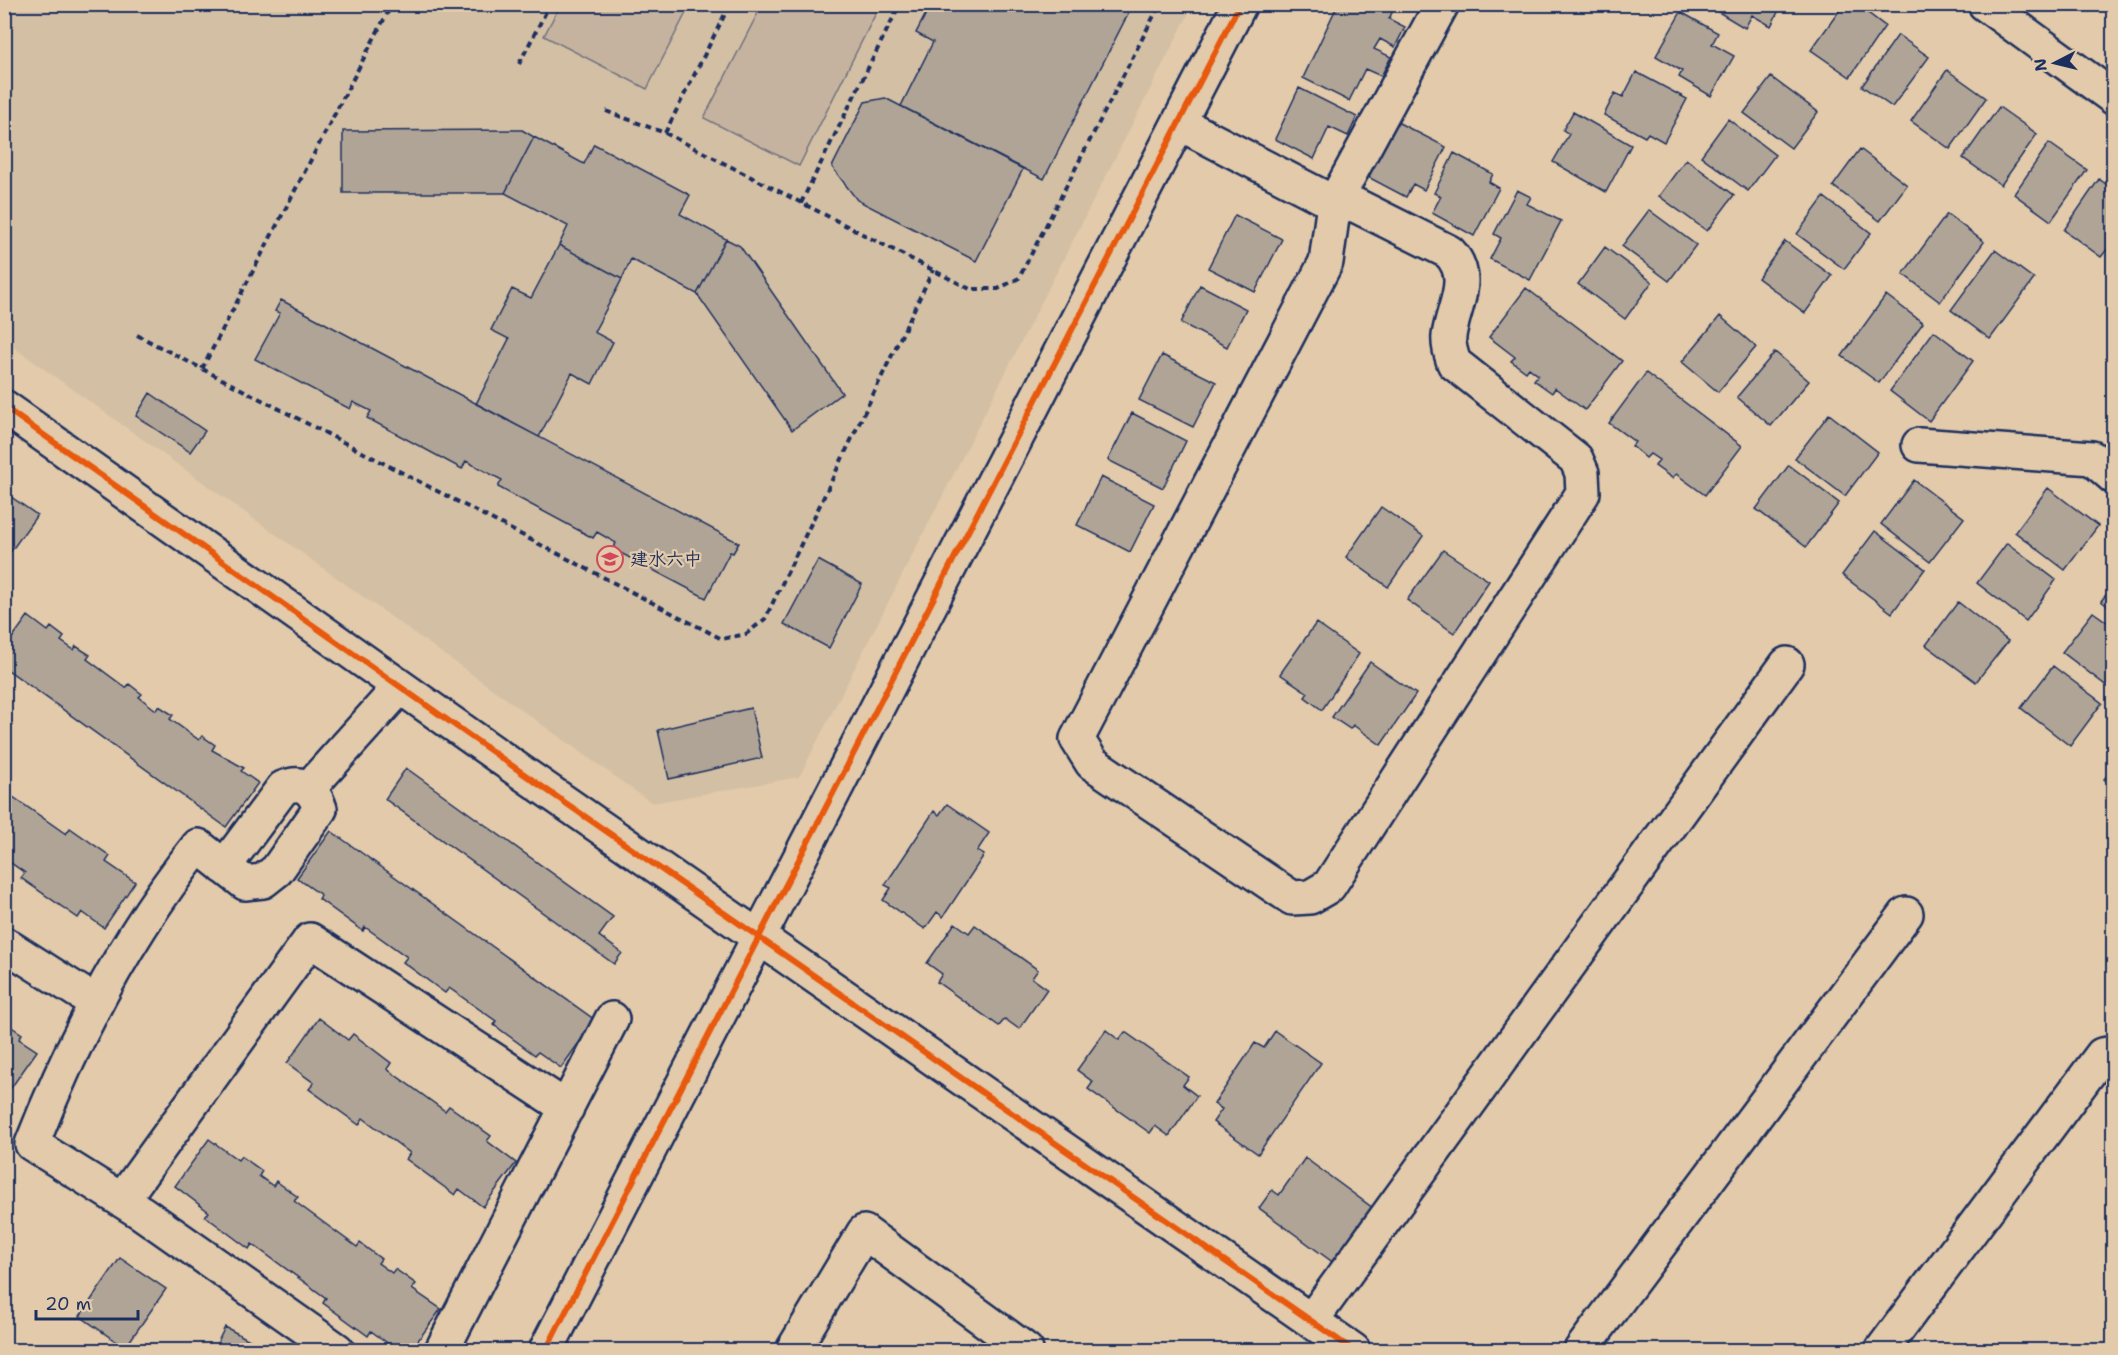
<svg xmlns="http://www.w3.org/2000/svg" width="2118" height="1355" font-family="'Shantell Sans','LXGW WenKai TC',sans-serif">
<rect width="100%" height="100%" fill="#e2caaa"/>
<filter id="ink" filterUnits="userSpaceOnUse"><feTurbulence type="fractalNoise" baseFrequency=".0167" numOctaves="2"/><feDisplacementMap in="SourceGraphic" scale="12" xChannelSelector="R" yChannelSelector="G"/><feConvolveMatrix kernelMatrix="1 2 1 2 8 2 1 2 1" color-interpolation-filters="sRGB"/></filter>
<g filter="url(#ink)">
<!-- built -->
<path fill="#d3bfa4" d="M5,5h1188l-394,772 -147,26 -647,-462z"/>
<!-- green -->
<path fill="#c5b39f" stroke="#70717e" stroke-width="1.5" d="M560,5v-1l130,1 -43,84 -103,-53z
M762,5h118l-81,161 -95,-48z"/>
<!-- building -->
<path fill="#b0a497" stroke="#1b2f5e" stroke-width="1.5" d="M931,4h202l-89,175 -143,-73 32,-64 -17,-9z
M1338,4h58l-7,15 16,8 -10,20 -15,-8 -6,10 17,8 -10,19 -16,-7 -16,32 -46,-23z
M1705,4h77l-11,22 -19,-11 -7,13z
M1844,4h12l29,22 -35,51 -39,-27z
M2103,4h11v9z
M1681,12l37,21 -6,11 22,12 -23,40 -32,-19 3,-6 -26,-15z
M1898,35l31,22 -37,50 -30,-21z
M1947,70l39,28 -36,51 -39,-28z
M1636,72l51,27 -23,43 -16,-9 -3,4 -41,-22 11,-22 8,4z
M1771,77l47,35 -27,36 -47,-35z
M1299,88l58,29 -9,19 -19,-9 -15,32 -39,-20z
M885,98l138,71 -47,92 -119,-61 -25,-33 33,-65z
M1999,107l38,27 -36,51 -38,-27z
M1573,112l58,33 -25,47 -53,-30 16,-28 -6,-4z
M1728,119l47,36 -27,36 -47,-35z
M1397,122l49,25 -22,43 -11,-6 -7,13 -38,-20z
M522,130l12,7 -29,56h-162v-62z
M534,137l50,27 10,-20 96,51 -10,19 46,25 -29,55 -66,-35 -9,20 -63,-34 9,-19 -63,-33z
M2049,143l38,27 -36,51 -37,-27z
M1860,149l47,36 -27,36 -47,-35z
M1454,153l39,21 -4,8 10,6 -25,48 -42,-23 9,-17 -7,-3z
M1686,159l48,36 -27,36 -48,-35z
M2099,179l15,11v51l-13,16 -37,-27z
M1517,190l14,7 -4,7 34,17 -31,59 -40,-21 11,-21 -7,-4z
M1824,197l47,36 -27,36 -47,-35z
M1649,210l47,35 -27,36 -47,-35z
M1947,214l37,28 -44,60 -37,-28z
M1235,215l47,24 -27,53 -47,-24z
M726,239l14,7 102,147 -50,37 -95,-136z
M1785,241l47,35 -27,37 -47,-35z
M559,245l63,34 -28,53 19,10 -21,42 -20,-11 -33,64 -63,-33 33,-65 -18,-9 21,-41 19,9z
M1605,247l47,35 -27,37 -47,-35z
M1995,250l39,29 -44,60 -39,-29z
M1200,285l46,24 -19,38 -46,-24z
M1526,288l96,73 -37,49 -30,-22 -3,5 -18,-13 4,-5 -9,-7 -3,4 -15,-11 4,-4 -26,-20z
M1886,295l37,28 -44,60 -37,-27z
M281,300l458,243 -6,10 -3,-1 -24,46 -93,-49 3,-6 -19,-11 -4,6 -95,-51 4,-7 -36,-19 -4,8 -95,-51 4,-7 -18,-9 -3,7 -95,-50 25,-46 -5,-2z
M1720,316l36,31 -38,45 -36,-30z
M1934,331l39,30 -44,60 -39,-30z
M1775,352l34,29 -38,45 -34,-29z
M1162,355l54,27 -23,45 -54,-27z
M1646,373l96,73 -37,49 -29,-21 -4,4 -17,-12 4,-6 -9,-6 -4,4 -14,-12 3,-4 -26,-19z
M150,393l55,38 -15,21 -54,-36z
M1132,413l54,28 -23,47 -55,-28z
M1829,414l49,38 -33,44 -50,-38z
M1789,465l50,38 -33,44 -50,-38z
M1101,477l53,27 -24,48 -53,-27z
M1914,480l50,38 -34,44 -49,-38z
M2048,488l50,38 -33,44 -50,-38z
M4,492l33,23 -33,46z
M1381,507l42,29 -35,51 -42,-30z
M1875,531l50,38 -33,44 -50,-38z
M2007,543l49,37 -30,41 -49,-38z
M1443,550l46,31 -35,52 -47,-33z
M818,560l44,24 -33,64 -45,-24z
M2114,585v26l-13,-10z
M1958,602l50,39 -32,41 -50,-37z
M2093,612l21,15 -2,63 -50,-38z
M28,616l20,15 3,-4 13,10 -3,4 13,9 2,-4 14,9 -3,4 39,29 3,-4 13,10 -3,3 17,13 3,-4 14,9 -3,4 29,21 3,-4 13,9 -3,5 32,18 -3,3 17,12 -32,44 -222,-160v-18z
M1316,623l43,31 -37,56 -17,-13 3,-4 -28,-19z
M1370,662l46,32 -35,51 -28,-20 -3,4 -18,-12z
M2053,666l49,37 -32,43 -49,-38z
M751,708l11,50 -93,21 -11,-49z
M2114,767v19l-10,-7z
M406,768l207,149 -14,19 23,17 -8,11 -229,-165z
M4,782l6,4 -4,6 60,42 4,-6 40,28 -4,6 29,20 -31,46 -22,-16 -4,6 -57,-40 4,-5 -21,-15z
M947,804l42,29 -12,18 7,4 -41,62 -6,-5 -12,17 -42,-29 8,-12 -6,-3 49,-74 5,4z
M331,831l264,189 -34,48 -23,-16 -3,3 -41,-30 2,-4 -47,-33 -4,5 -42,-31 4,-5 -42,-30 -2,4 -44,-32 2,-4 -24,-17z
M955,923l14,10 6,-8 63,45 -6,8 15,11 -28,40 -14,-10 -6,7 -62,-44 5,-8 -15,-11z
M319,1018l29,22 5,-6 38,29 -4,6 58,42 4,-5 42,30 -4,5 29,22 -33,44 -24,-18 -4,6 -49,-36 4,-6 -47,-35 -4,7 -50,-36 5,-6 -27,-20z
M4,1022l18,12 -3,5 18,12 -33,47z
M1106,1030l13,10 6,-8 64,45 -6,8 14,11 -28,40 -14,-10 -5,7 -62,-44 5,-7 -16,-12z
M1275,1031l46,32 -63,91 -45,-32 9,-13 -8,-5 41,-61 9,5z
M209,1139l29,21 3,-4 21,15 -3,5 14,10 3,-5 22,16 -4,4 63,46 3,-4 21,16 -3,4 14,10 3,-4 21,15 -4,5 29,20 -30,41h-14l-26,-19 -3,5 -45,-33 3,-5 -74,-54 -3,5 -44,-33 4,-4 -34,-26z
M1305,1158l76,56 -39,55 -83,-61 13,-18 7,5z
M120,1258l46,31 -41,59 -45,-32z
M225,1327l36,19 -3,4h-44z"/>
<g fill="none" stroke-linecap="round" stroke-linejoin="round">
<defs>
<path id="minor" d="M1985,4l129,94
M1179,123l155,80 21,2 94,47c25,26 4,54 0,84 -1,9 2,18 5,27l122,96 6,14 1,20 -254,393 -19,11 -18,1 -200,-135 -15,-24 249,-477 8,-59 108,-199
M4,407l517,365 832,578
M1919,445l173,13 22,19
M309,788l91,-101
M224,867l59,-79c21,-9 31,2 37,21l-43,61 -14,11 -18,2 -47,-37c-72,90 -124,191 -166,298l110,69 195,137
M4,944l91,58
M122,1200l188,-260 257,168
M1311,1321l476,-657
M442,1350l170,-331
M546,1350l694,-1346
M793,1350l71,-118 162,118
M1581,1350l325,-436
M1882,1350l220,-295 12,-2"/>
</defs>
<!-- minor casing -->
<use href="#minor" stroke="#1b2f5e" stroke-width="38"/>
<!-- path -->
<path stroke="#1b2f5e" stroke-width="4" stroke-dasharray="6 4.5" stroke-linecap="butt" d="M519,64l31,-60
M606,111l59,22 305,156h28l21,-11 141,-274
M665,133l65,-129
M801,203l99,-199
M137,335l585,304 24,-5 19,-15 168,-349
M202,369l190,-365"/>
<!-- minor -->
<use href="#minor" stroke="#e2caaa" stroke-width="33"/>
<defs>
<path id="cycleway" d="M4,407l517,365 832,578
M546,1350l694,-1346"/>
</defs>
<!-- cycleway casing -->
<use href="#cycleway" stroke="#e2caaa" stroke-width="10"/>
<!-- cycleway -->
<use href="#cycleway" stroke="#e8590c" stroke-width="6"/>
</g>
</g>
<!-- icons -->
<defs>
<symbol id="school-ring" viewBox="-11 -11 22 22"><circle r="9.5" fill="#e2caaa" stroke="#d1495b" stroke-width="1.5"/><path d="M0-5L7-2L0 1L-7-2ZM-4 1L0 2.5L4 1V4Q0 6-4 4Z" fill="#d1495b"/></symbol>
</defs>
<g fill-rule="evenodd">
<use href="#school-ring" x="595" y="544" width="30" height="30"/>
</g>
<g text-anchor="middle" dominant-baseline="central" stroke-width="4.5" stroke-linejoin="round" paint-order="stroke">
<!-- poi labels -->
<g font-size="18" fill="#1b2f5e" stroke="#e2caaa" text-anchor="start">
<text x="630" y="559">建水六中</text>
</g>
</g>
<!-- margin -->
<rect width="2118" height="1355" fill="none" stroke="#e2caaa" stroke-width="24"/>
<rect x="12" y="12" width="2094" height="1331" fill="none" stroke="#1b2f5e" stroke-width="2" filter="url(#ink)"/>
<!-- north arrow -->
<g transform="translate(2055 63) rotate(263)" stroke="#e2caaa" stroke-width="4.5" paint-order="stroke">
<path d="M0-4.5L10 22L0 15L-10 22Z" fill="#1b2f5e"/>
<text y="-9" font-size="16" font-weight="bold" text-anchor="middle" fill="#1b2f5e">N</text>
</g>
<!-- scale -->
<path d="M36 1310v9h102v-9" fill="none" stroke="#1b2f5e" stroke-width="3"/>
<text x="45" y="1310" font-size="18" fill="#1b2f5e" stroke="#e2caaa" stroke-width="4.5" paint-order="stroke">20 m</text>
</svg>
